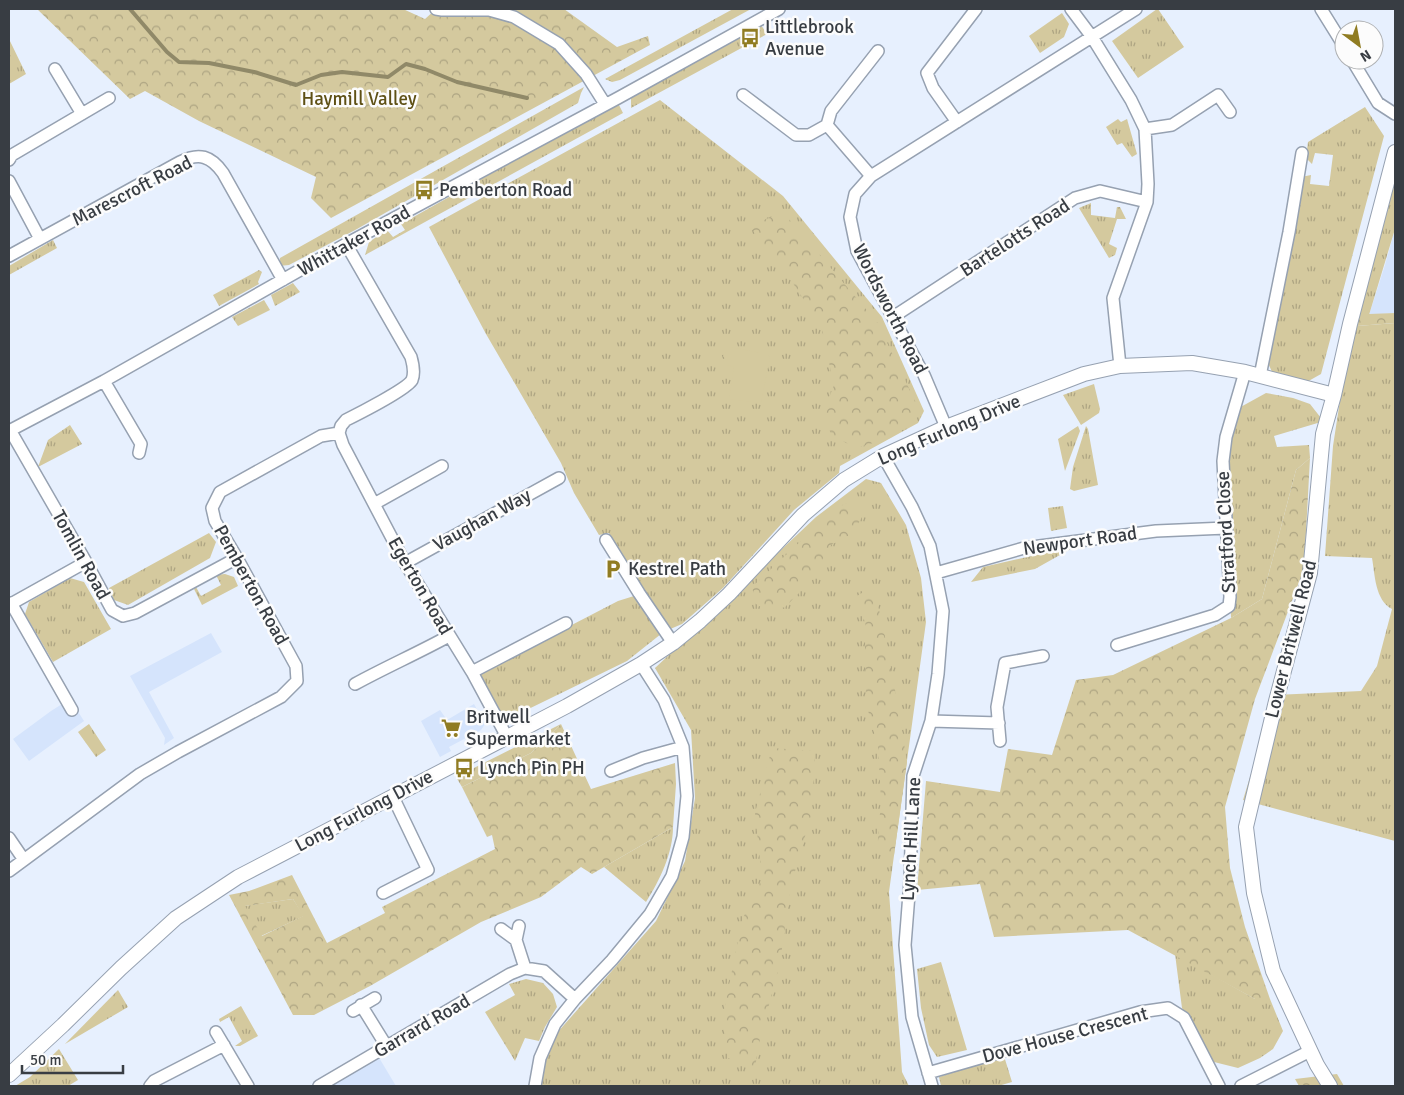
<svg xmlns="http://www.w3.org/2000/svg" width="1404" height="1095" font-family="Signika,sans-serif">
<defs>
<pattern id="grass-tufts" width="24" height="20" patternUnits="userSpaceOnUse" patternTransform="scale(1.25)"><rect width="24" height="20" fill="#d4c99e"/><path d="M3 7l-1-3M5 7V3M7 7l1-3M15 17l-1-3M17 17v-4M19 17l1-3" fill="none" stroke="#ada482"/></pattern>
<pattern id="forest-crowns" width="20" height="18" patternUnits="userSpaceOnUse" patternTransform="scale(1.25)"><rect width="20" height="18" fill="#d4c99e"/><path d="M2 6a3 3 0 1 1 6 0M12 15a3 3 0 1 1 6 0" fill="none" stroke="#ada482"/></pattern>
</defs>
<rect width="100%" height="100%" fill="#e7f0fe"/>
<!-- built -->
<path fill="#d5e4fc" d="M1395,229v84l-26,2 16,-50z
M211,633l11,19 -73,40 25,46 -10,7 1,-7 -35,-62z
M70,699l14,22 -55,40 -16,-22 38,-28z
M474,704l11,20 -4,6 -32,17 2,4 -11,6 -19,-36 19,-11 7,10z
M378,1056l18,30h-69z"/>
<!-- grass -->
<path fill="url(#grass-tufts)" d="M733,9h18l-131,71 -8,2 -7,-3z
M1157,9h1l26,38 -46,31 -26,-37z
M1062,13l7,11 -5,13 -24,16 -11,-17z
M761,25l6,9 -136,74v-13z
M9,39l17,35 -17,10z
M584,87l-3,6 -3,10 -221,126 -68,36 -10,1 1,-8z
M660,100l123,96 99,121 42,94 -6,12 -78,43 -1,7 -45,37 -71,78 -41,36 -14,6 -59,-97 -10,2 -25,-42 -13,-30 -75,-129 -57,-107z
M618,103l5,10 -258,142 4,-13 18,-12 6,7 12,-7 -4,-6 137,-77z
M1365,107l19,29 -63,238 -16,9 -32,-9 -6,-13 34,-184 10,-2 -1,9 19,2 4,-31 -18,-2 -3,11 -6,-6 2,-16z
M1118,119l3,3 6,-3 10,35 -5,3 -10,-14 -5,2 -11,-18z
M1395,165v64l-26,86 -14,-1z
M1091,203v12l24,3 2,-11h3l6,12h-9l-8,25 8,4 -2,7 -6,3 -30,-50z
M53,240l4,8 -48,27v-9z
M259,270l3,2 -4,10 1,2 -40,22 -6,-11z
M293,283l7,9 -25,14 -4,-11z
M264,300l6,10 -32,16 -6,-9z
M1395,323v518l-152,-41 32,-105 86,-4 16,-25 15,-57c-17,-9 -17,-34 -20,-51l-47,-2 8,-110 12,-78 12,-42z
M1094,384l6,25 -1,4 -18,12 -18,-30z
M1266,393l27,5 17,6 11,14v4l-47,14 3,11 32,-2 1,13 -14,12 -34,129 -31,19 -5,-161 11,-48z
M70,425l12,19 -44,23 10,-27z
M1078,426l2,5 -15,40 -7,-32z
M1086,426l2,3 10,56 -24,6 -4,-2 3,-22z
M866,479l15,4 25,42 15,53 5,44 -37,270 13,180 7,14h-368l7,-43 108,-122 29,-60 10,-63 -4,-68 -36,-62 161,-151z
M1063,506l4,22 -16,3 -3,-23z
M209,533l7,9 -6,16 -82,47 -14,-5 -5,-12z
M1076,546l-41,23 -64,13 12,-15z
M225,574l9,3 4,9 -36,19 -8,-16 2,-2 5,9 20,-11 -5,-10z
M70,578l14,4 27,47 -58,33 -28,-48 4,-12z
M634,596l27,38 -34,27 -123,60 -27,-47 141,-73z
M89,724l17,26 -10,7 -18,-25z
M561,724l-30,29 -69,34 -6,-10z
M673,827c0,26 -13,53 -27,75l-42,-35z
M293,899l11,17 -43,20 -17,-30z
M1175,954l80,45h15l13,32 -10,18 -13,9 -22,10 -24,-6 -8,-10 -24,-44z
M941,962l26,88 -30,7 -8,-12 -8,-37 -4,-39z
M526,979l17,4 10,11 4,13 -12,20 -6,14 -14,-3 -10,23 -30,-49 30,-17 -6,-11z
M118,990l10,17 -63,37z
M241,1006l17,30 -18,10h-5l7,-5 -13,-24 -9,5 -1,-3z
M59,1049l19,31 -10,6h-53l15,-9z
M1004,1056l8,26 -14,4h-57l-2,-9z"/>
<!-- forest -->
<path fill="url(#forest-crowns)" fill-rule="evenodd" d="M37,9h366l22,10 11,-10h128l53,38 31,-11 2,9 -319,173 -20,-20 5,-21 -117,-56 -54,-30 -15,8z
M782,211l95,111 43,89 -9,13 -21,14 -34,10 -25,-13 -7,-24 10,-26 -13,-59 -34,-52 -37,-47z
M1395,313v10l-38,3 -2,-12h14z
M1310,458l-6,111 -49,130 -30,108 5,61 15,59 25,72h-15l-127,-69 -134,7 -14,-53 -63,6 9,-109 74,11 8,-43 44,6 24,-75 37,-5 118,-57 31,-19 34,-129z
M846,503l16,4v10l-9,16 -22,12 -11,21 -22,28 -13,13 -16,5 -13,-8 -4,-17 53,-50 15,-19z
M873,586l10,40 15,80 9,56 -13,93 -17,-3 4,-52 -3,-53 -12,-44 -1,-56 1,-21 -9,-30z
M561,724l30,65 84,-26 1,21 -3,43 -81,47 -11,-7 -40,30 -60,25 -111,64 -56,29h-21l-64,-120 20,-4 43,-16 35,68 58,-30 -3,-6 113,-58 -3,-14 -5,2 -25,-50 69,-34zM293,899l10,17 -41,20 -17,-30z
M772,748l43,3 -3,61 -22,77 -10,74 -21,80 -4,25 -27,-10 -5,-42 19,-96 20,-41 -7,-66z
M1337,1074l7,12h-45l-4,-7z"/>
<!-- pitch -->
<path fill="#d4c99e" d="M730,347l37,7 3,3 -9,46 -32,-4 5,-32 -7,-2 1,-5 -3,-1 -2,-3 3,-4h3z"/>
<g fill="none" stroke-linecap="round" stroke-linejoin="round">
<!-- stream -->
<path stroke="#908968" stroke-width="4" d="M130,9l37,43 12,10 30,1 45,9 42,13 25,-10 21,-3 46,5 18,-13 19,5 32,13 70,16"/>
<defs>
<path id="minor" d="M436,9l6,1h47l25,7 45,27 27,30 19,30
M1071,9l21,28 39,63 14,29 3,55 -1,18 -34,96 7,68
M1321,9l23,37
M1352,60l26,43 17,11
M55,69l27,45
M743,95l53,40h13l18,-10
M957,122l-24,-34 -6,-15 49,-64
M1145,129l27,-4 46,-30 12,17
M9,160l3,-5 97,-57
M871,176l-44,-51 4,-14 47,-60
M9,181l31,58
M9,256l171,-94c19,-10 31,-6 43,11l60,107
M893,317l182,-119 25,-7 47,11
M1260,376l29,-144 13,-79
M104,381l37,63 -2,9
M946,427l-22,-52 -67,-124 -7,-34 5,-23 16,-18 265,-167
M10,430l76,132 26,48 11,6 12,-3 102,-55
M9,431l95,-50 242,-137 272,-146 161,-89
M339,433l4,12 62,118 67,109 35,65
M883,456l29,51 18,39 13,65 -5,63 -7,47 -18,55 -3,105 -5,64 7,72 20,69
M374,504l68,-38
M606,540l33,53 34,50
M405,563l154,-85
M936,573l88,-25 132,-17 70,-3
M11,603l61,107
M9,605l77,-43
M1117,645l98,-30 14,-9 1,-9 -7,-136 3,-24 19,-65
M472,672l94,-49
M355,684c31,-17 63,-31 94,-48
M931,721l68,2
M1000,741l-3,-34 8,-44 38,-7
M611,771l32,-13 40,-11
M9,838l15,22
M9,871l131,-97 38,-22 103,-55 16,-16 -1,-15 -59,-108 -22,-37 -3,-13 8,-16 101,-56 18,-3 2,-7 5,-6c12,-6 61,-31 66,-40 3,-7 1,-16 -1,-23l-65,-113
M383,893l45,-23 -35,-73
M501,929l15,11 9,28 19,3 31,28
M516,940l3,-14
M361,1005l26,42
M353,1011l22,-13
M216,1032l32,54
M928,1073l212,-61 28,-4 16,10 35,68
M150,1086l4,-5 70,-36
M319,1086l191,-112 15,-6
M535,1086l5,-28 15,-34 20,-25 37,-39 38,-46 22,-38 11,-39 4,-41 -4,-49 -19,-47 -23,-36
M1241,1086l69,-35"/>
<path id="tertiary" d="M9,1075l54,-50 58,-57 55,-50 62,-41 329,-171 74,-42 32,-21 27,-22 29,-27 74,-79 41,-35 39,-24 63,-29 138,-53 36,-8 72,-3 53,9 89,23
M1330,1086l-13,-21 -44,-94 -19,-78 -8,-66 30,-126 34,-128 13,-139 11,-39 16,-71 45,-172"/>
</defs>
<!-- minor casing -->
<use href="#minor" stroke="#96a1b1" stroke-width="14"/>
<!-- tertiary casing -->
<use href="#tertiary" stroke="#96a1b1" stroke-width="16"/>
<!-- minor -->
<use href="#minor" stroke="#fff" stroke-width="11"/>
<!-- tertiary -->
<use href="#tertiary" stroke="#fff" stroke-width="14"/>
</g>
<!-- icons -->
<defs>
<symbol id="bus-bare" viewBox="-9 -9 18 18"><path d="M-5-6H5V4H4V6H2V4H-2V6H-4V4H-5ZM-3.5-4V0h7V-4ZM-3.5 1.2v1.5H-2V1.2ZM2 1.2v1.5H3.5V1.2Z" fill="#907c22" stroke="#fcfcfc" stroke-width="2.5" paint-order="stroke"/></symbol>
<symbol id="parking-bare" viewBox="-9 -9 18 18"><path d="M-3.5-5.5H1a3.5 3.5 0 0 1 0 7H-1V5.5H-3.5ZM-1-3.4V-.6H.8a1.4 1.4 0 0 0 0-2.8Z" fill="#907c22" stroke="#fcfcfc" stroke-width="2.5" paint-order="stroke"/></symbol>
<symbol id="supermarket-bare" viewBox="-9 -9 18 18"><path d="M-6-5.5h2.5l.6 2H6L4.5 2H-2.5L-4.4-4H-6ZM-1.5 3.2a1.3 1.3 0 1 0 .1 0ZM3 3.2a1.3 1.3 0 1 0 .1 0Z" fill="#907c22" stroke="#fcfcfc" stroke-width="2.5" paint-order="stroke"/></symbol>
</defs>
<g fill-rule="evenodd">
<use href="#bus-bare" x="736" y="24" width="28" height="28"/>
<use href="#bus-bare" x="410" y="176" width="28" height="28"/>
<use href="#parking-bare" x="599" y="555" width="28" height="28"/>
<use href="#supermarket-bare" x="437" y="714" width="28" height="28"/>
<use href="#bus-bare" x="450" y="754" width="28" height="28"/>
</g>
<g text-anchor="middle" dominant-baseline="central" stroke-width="5" stroke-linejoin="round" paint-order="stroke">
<!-- poi labels -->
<g font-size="19" fill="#383d43" stroke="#fcfcfc" text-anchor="start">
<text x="765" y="27">Littlebrook<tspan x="765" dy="22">Avenue</tspan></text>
<text x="439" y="190">Pemberton Road</text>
<text x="628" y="569">Kestrel Path</text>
<text x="466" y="717">Britwell<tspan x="466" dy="22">Supermarket</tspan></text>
<text x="479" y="768">Lynch Pin PH</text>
</g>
<!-- park labels -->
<g font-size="19" fill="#5e5015" stroke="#fcfcfc">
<text x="359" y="99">Haymill Valley</text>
</g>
<!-- street labels -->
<g font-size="19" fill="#383d43" stroke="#fcfcfc">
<text transform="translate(132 191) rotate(-27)">Marescroft Road</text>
<text transform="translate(1015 238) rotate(-33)">Bartelotts Road</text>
<text transform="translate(354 241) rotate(-29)">Whittaker Road</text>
<text transform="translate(890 309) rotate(63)">Wordsworth Road</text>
<text transform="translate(949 430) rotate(-23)">Long Furlong Drive</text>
<text transform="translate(482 520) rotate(-29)">Vaughan Way</text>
<text transform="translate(1226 532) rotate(-93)">Stratford Close</text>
<text transform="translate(1080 541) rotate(-8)">Newport Road</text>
<text transform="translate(81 555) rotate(61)">Tomlin Road</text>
<text transform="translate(251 585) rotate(61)">Pemberton Road</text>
<text transform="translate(420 586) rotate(60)">Egerton Road</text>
<text transform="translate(1291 639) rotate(-76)">Lower Britwell Road</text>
<text transform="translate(364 811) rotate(-28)">Long Furlong Drive</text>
<text transform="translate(911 839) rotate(-87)">Lynch Hill Lane</text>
<text transform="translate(422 1026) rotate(-30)">Garrard Road</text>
<text transform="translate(1065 1035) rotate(-15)">Dove House Crescent</text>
</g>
</g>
<!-- border -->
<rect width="1404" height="1095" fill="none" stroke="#383d43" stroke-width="20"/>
<!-- north arrow -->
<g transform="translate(1359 45) rotate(148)"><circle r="24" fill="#fcfcfc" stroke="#aeb0b2"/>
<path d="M0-4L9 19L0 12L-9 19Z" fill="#907c22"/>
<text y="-8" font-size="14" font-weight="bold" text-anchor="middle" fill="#383d43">N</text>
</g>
<!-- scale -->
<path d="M22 1065v8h101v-8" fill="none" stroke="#383d43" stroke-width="2.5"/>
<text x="30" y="1065" font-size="15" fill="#383d43" stroke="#fcfcfc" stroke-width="4" paint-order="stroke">50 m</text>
</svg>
